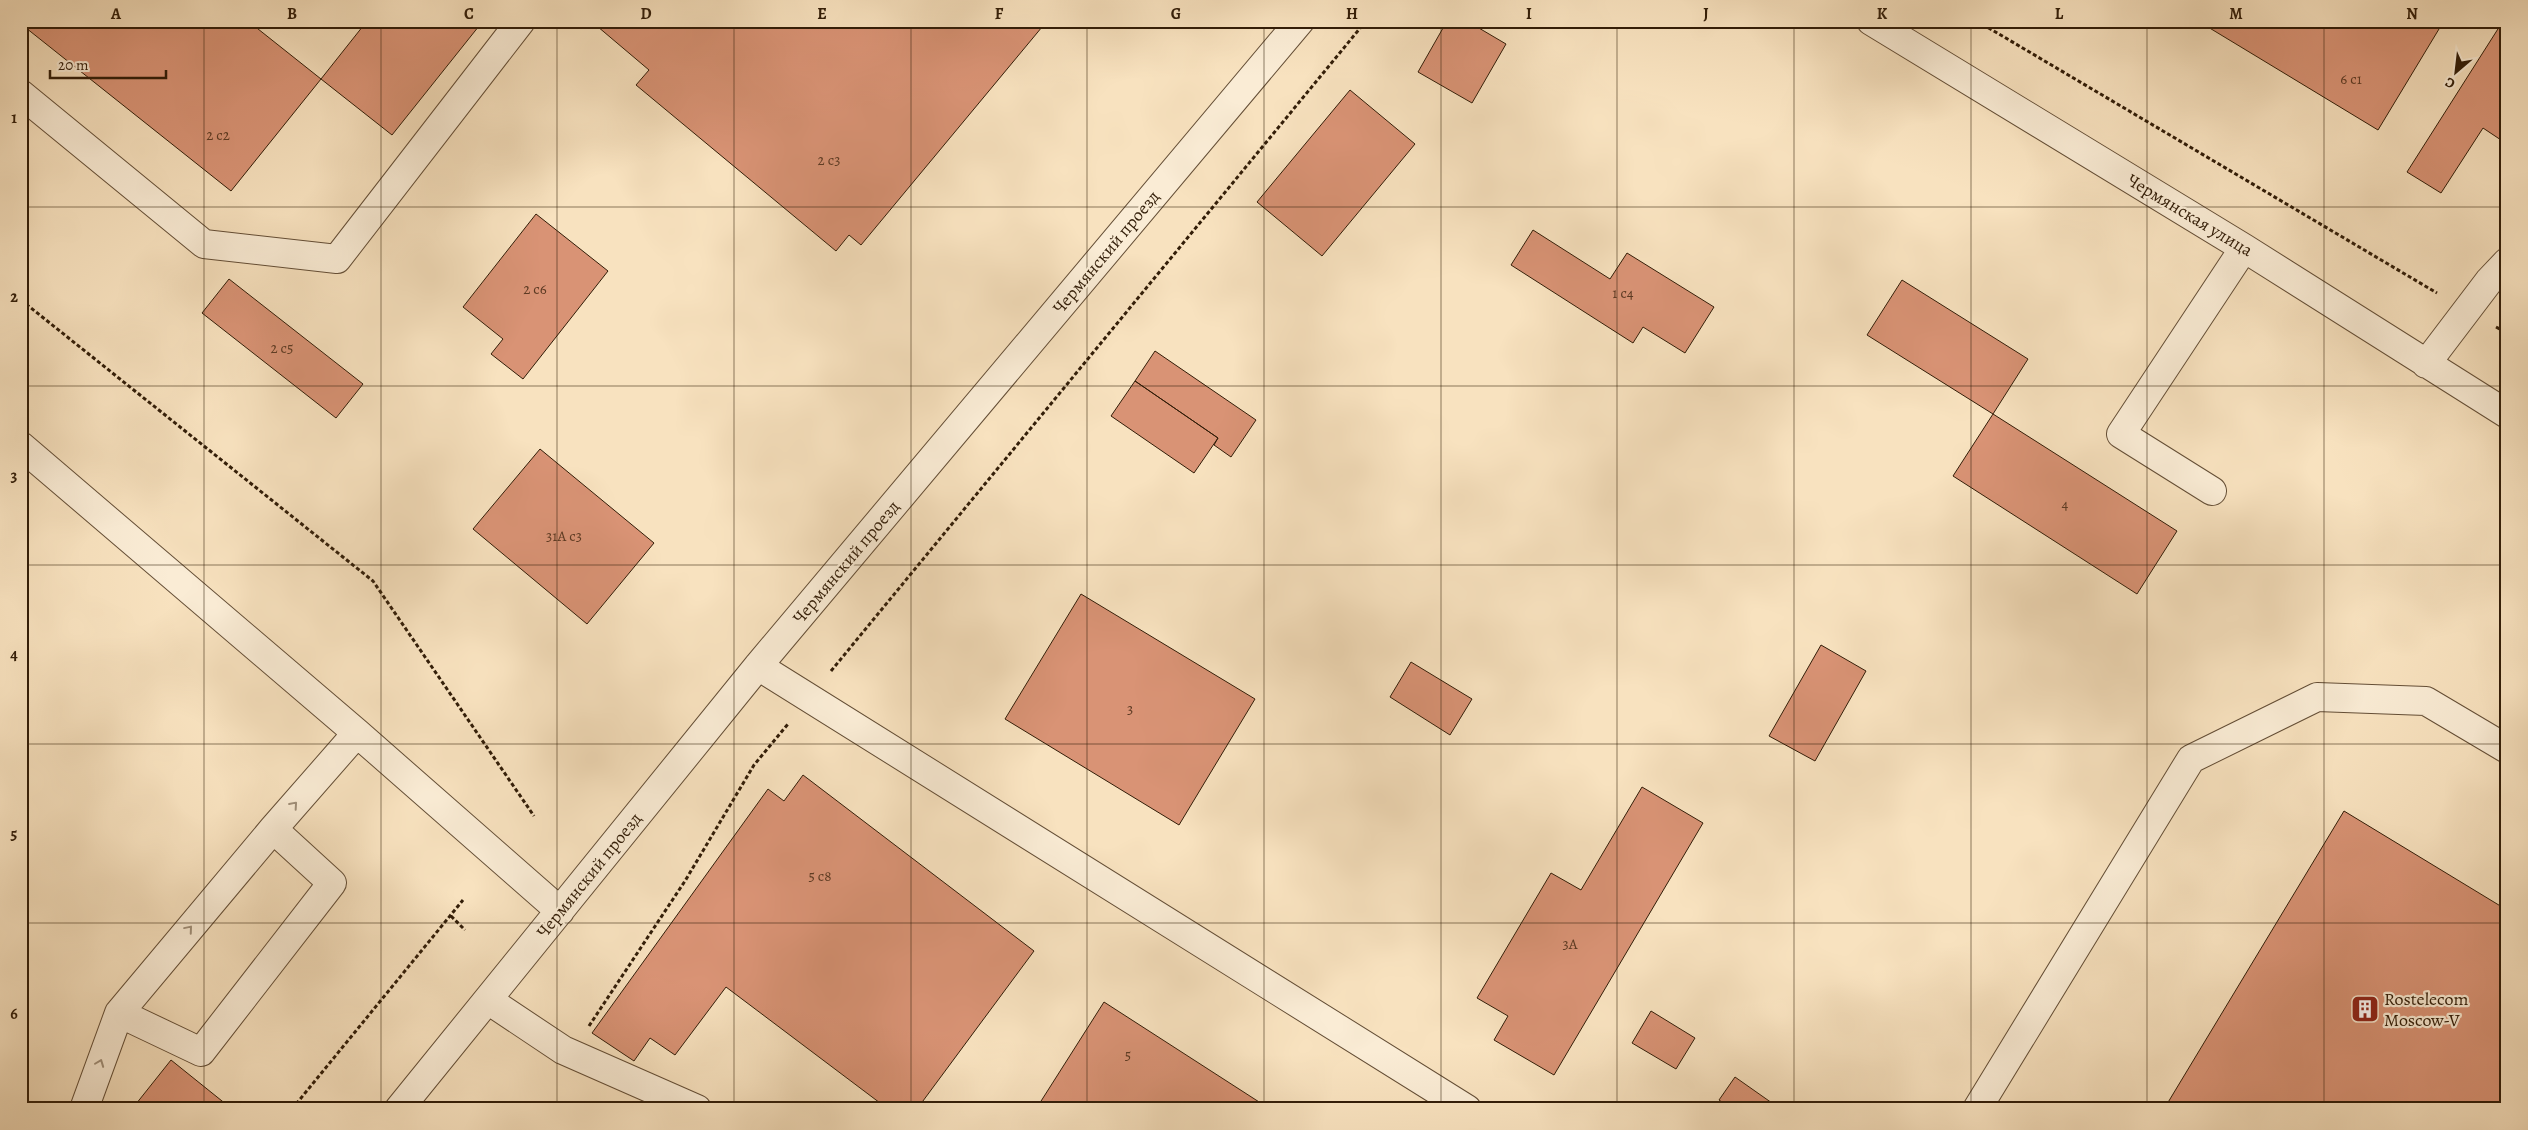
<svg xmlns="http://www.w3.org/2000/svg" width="2528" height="1130" font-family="Alegreya,serif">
<rect width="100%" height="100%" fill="#f8e2bf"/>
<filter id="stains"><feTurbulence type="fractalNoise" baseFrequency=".004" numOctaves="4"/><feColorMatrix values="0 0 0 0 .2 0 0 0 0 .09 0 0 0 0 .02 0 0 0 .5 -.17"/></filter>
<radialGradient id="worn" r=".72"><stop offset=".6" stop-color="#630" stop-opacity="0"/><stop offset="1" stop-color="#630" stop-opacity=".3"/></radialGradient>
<!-- building -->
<path fill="#d99375" stroke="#321d08" d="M21,21h227l73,58 -90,112 -210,-167z
M367,21h106l6,5 -87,109 -71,-56z
M591,21h456l-186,224 -12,-10 -13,16 -200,-166 13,-15z
M1447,21h20l39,23 -34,59 -54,-31z
M2198,21h228l13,8 -61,101z
M2503,21h4v123l-24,-16 -42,65 -34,-21z
M1350,90l65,54 -93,112 -65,-54z
M536,214l72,57 -85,108 -32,-25 12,-15 -40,-32z
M1533,230l77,49 17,-26 87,54 -29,46 -42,-26 -10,16 -122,-78z
M229,279l134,105 -27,34 -134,-105z
M1902,280l126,79 -35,55 -126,-79z
M1155,351l101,69 -25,37 -17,-12 4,-7 -83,-57z
M1135,381l83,57 -24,35 -83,-57z
M1993,414l184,117 -40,63 -184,-118z
M540,449l114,94 -67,81 -114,-95z
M1081,594l174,105 -76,126 -174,-106z
M1821,645l45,26 -51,90 -46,-25z
M1411,662l61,37 -22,36 -60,-38z
M803,775l231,176 -117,158h-29l-162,-122 -51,68 -25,-17 -16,23 -42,-28 176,-244 16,12z
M1642,787l61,36 -149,252 -60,-35 14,-24 -31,-18 74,-125 30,17z
M2344,811l163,99v199h-343z
M1104,1002l166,107h-234z
M1651,1011l44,27 -19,31 -44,-26z
M171,1060l56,45 -3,4h-92z
M1735,1077l37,26 -5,6h-35l-13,-9z"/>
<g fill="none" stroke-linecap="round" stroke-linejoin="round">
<defs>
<path id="minor" d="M1871,21l373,227 263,166
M21,94l183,150 133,15 184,-238
M2426,364l63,-83 18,-19
M21,446l336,287 203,178
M2212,491l-91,-57 123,-186
M758,666l709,443
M488,1000l75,50 134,59
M119,1013l82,39 131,-169 -59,-54
M84,1109l35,-96 154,-184 84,-96
M399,1109l359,-443 542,-645
M1977,1109l214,-350 126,-62 109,4 81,48"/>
</defs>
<!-- minor casing -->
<use href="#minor" stroke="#644e36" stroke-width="30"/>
<!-- path -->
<path stroke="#321d08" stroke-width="3" stroke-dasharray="4 2.5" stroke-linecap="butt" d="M1977,21l460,272
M21,300l352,281 161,235
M2496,327l11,6
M831,671l535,-650
M451,916l14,14
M589,1026l96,-145 69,-116 34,-41
M292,1109l171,-209"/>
<!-- minor -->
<use href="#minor" stroke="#faecd5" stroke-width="28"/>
</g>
<!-- one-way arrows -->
<defs><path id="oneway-chevron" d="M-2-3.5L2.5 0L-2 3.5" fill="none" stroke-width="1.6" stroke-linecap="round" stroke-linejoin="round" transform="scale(1.25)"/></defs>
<g stroke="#a08f79">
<use href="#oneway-chevron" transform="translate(294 805) rotate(-49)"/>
<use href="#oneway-chevron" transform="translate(189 929) rotate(-50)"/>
<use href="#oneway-chevron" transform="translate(100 1063) rotate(-69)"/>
</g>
<!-- grid -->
<path fill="none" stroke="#321d08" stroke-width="1" stroke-opacity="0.55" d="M204,21v1088M381,21v1088M557,21v1088M734,21v1088M911,21v1088M1087,21v1088M1264,21v1088M1441,21v1088M1617,21v1088M1794,21v1088M1971,21v1088M2147,21v1088M2324,21v1088M21,207h2486M21,386h2486M21,565h2486M21,744h2486M21,923h2486"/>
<!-- icons -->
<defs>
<symbol id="building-square" viewBox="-11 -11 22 22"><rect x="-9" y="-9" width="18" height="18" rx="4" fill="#8f2418" stroke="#faecd5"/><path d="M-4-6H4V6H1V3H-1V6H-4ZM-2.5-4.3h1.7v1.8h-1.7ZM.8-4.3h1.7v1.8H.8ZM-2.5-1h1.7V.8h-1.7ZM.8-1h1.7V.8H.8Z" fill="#fff"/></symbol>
</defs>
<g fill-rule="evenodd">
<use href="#building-square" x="2349" y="993" width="32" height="32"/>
</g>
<g text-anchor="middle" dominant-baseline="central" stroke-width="4.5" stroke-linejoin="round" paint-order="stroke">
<!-- number labels -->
<g font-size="15" fill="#5c3a23">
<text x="2351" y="79">6 с1</text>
<text x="218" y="135">2 с2</text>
<text x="829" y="160">2 с3</text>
<text x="535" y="289">2 с6</text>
<text x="1623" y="293">1 c4</text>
<text x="282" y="348">2 с5</text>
<text x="2065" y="504">4</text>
<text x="564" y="536">31А с3</text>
<text x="1130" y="709">3</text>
<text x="820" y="876">5 с8</text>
<text x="1570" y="944">3А</text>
<text x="1128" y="1055">5</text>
</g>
<!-- street labels -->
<g font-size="18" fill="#321d08" stroke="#faecd5">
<text transform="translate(2190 215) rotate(31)">Чермянская улица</text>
<text transform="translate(1106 252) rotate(-50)">Чермянский проезд</text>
<text transform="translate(846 562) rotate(-50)">Чермянский проезд</text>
<text transform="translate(589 875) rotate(-51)">Чермянский проезд</text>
</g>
<!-- poi labels -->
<g font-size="18" fill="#321d08" stroke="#faecd5" text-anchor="start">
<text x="2384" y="999">Rostelecom<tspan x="2384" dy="21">Moscow-V</tspan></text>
</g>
</g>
<!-- margin -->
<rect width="2528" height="1130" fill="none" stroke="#f8e2bf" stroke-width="55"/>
<!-- north arrow -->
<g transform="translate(2456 72) rotate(208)" stroke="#faecd5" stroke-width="4" paint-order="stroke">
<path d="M0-4L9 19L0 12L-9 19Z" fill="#321d08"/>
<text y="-8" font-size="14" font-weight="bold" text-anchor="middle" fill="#321d08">С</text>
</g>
<!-- scale -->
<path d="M50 70v8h116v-8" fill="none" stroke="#321d08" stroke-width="2.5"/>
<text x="58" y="70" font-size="15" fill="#321d08" stroke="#faecd5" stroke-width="4" paint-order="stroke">20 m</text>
<rect x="28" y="28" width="2472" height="1074" fill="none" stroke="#321d08" stroke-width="2"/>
<g font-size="16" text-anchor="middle" font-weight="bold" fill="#321d08">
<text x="116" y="19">A</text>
<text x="292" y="19">B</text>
<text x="469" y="19">C</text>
<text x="646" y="19">D</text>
<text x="822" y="19">E</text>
<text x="999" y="19">F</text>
<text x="1176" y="19">G</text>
<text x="1352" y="19">H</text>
<text x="1529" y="19">I</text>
<text x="1706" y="19">J</text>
<text x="1882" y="19">K</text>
<text x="2059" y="19">L</text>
<text x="2236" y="19">M</text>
<text x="2412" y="19">N</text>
<text x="14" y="123">1</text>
<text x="14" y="302">2</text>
<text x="14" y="481">3</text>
<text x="14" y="660">4</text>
<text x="14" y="839">5</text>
<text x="14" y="1019">6</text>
</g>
<rect width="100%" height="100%" filter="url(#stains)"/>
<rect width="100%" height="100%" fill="url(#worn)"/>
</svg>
